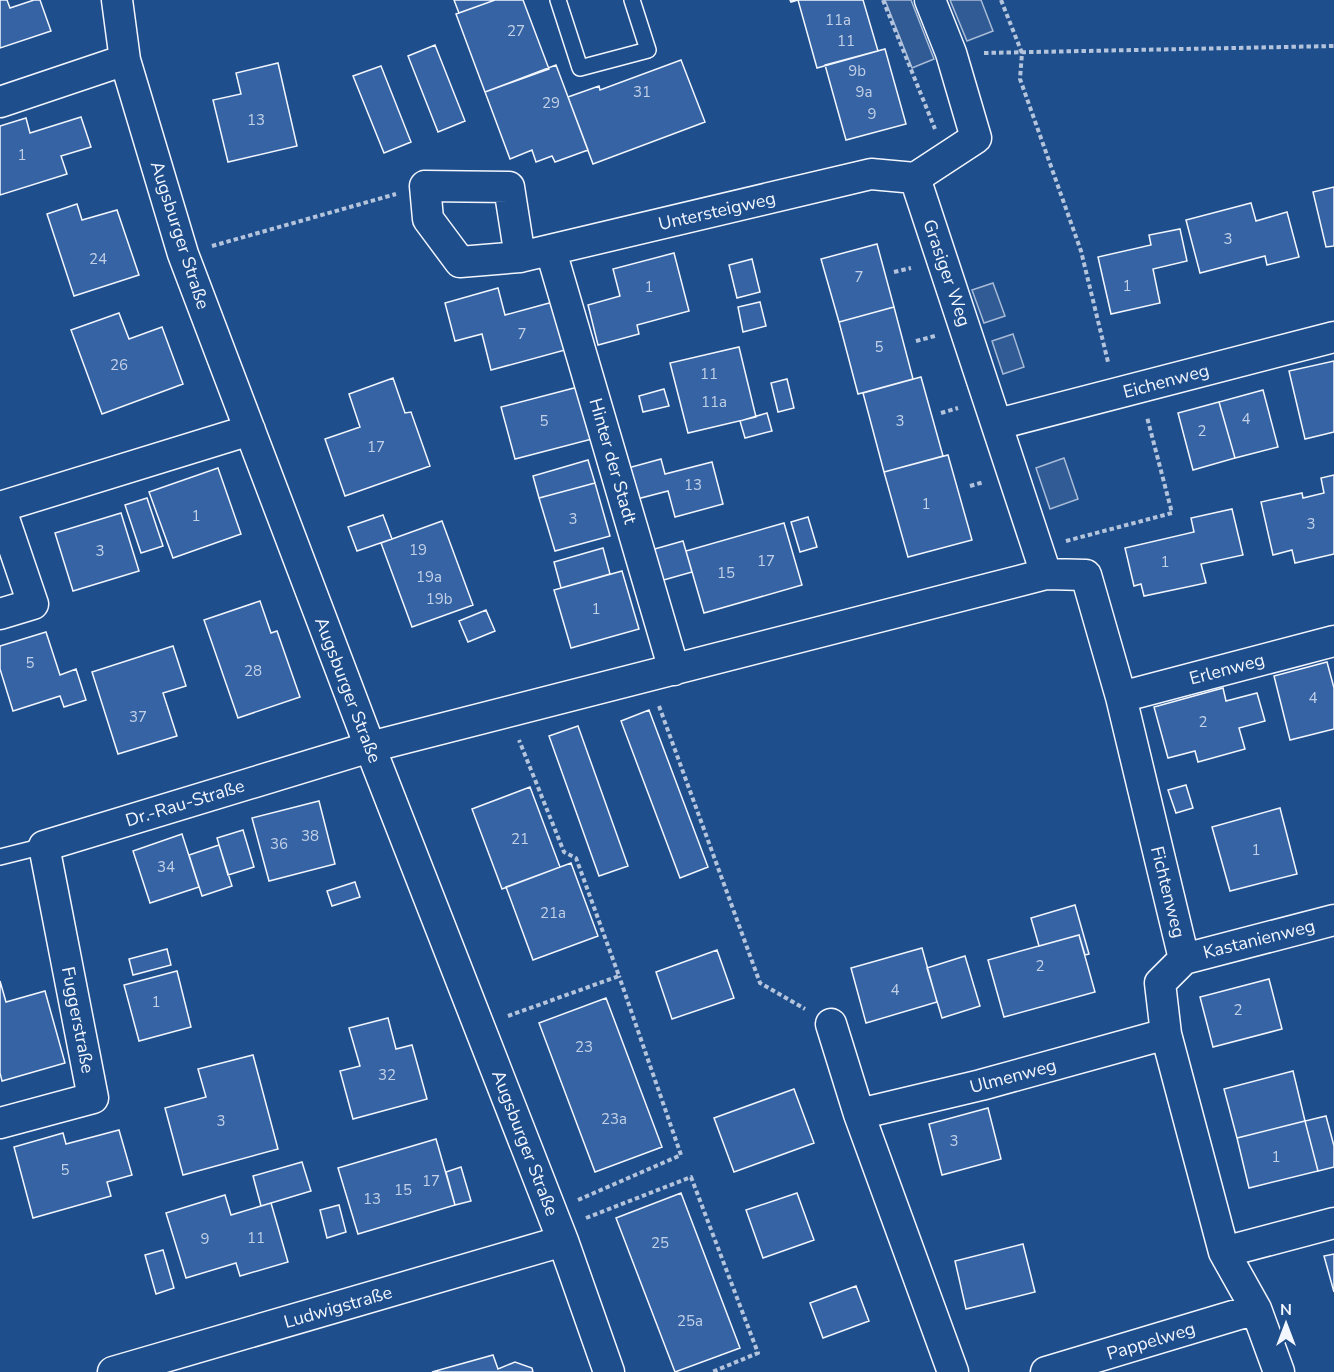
<svg xmlns="http://www.w3.org/2000/svg" width="1334" height="1372" font-family="'Nunito Sans',sans-serif">
<rect width="100%" height="100%" fill="#1f4e8c"/>
<!-- built -->
<path fill="#305b95" stroke="#a8bbd7" stroke-width="1.5" d="M885,0h26l23,59 -22,9z
M950,0h31l12,31 -26,10z
M993,283l12,33 -21,7 -12,-33z
M1013,334l11,33 -21,7 -11,-33z
M1064,458l14,41 -28,10 -14,-41z"/>
<!-- building -->
<path fill="#3563a3" stroke="#f2f6ff" stroke-width="1.5" d="M0,0h7l3,8 24,-8h6l11,31 -51,17z
M454,0h41l-36,13z
M495,0h28l26,69 -64,23 -29,-78z
M790,0h73l15,51 -61,17 -19,-68 -7,2z
M435,45l30,76 -27,11 -30,-76z
M885,49l21,75 -60,16 -21,-75z
M681,60l24,62 -112,42 -25,-67 31,-11 1,4z
M278,63l19,83 -69,16 -15,-62 28,-6 -5,-21z
M556,65l32,85 -33,12 -3,-6 -16,6 -4,-12 -22,9 -25,-67z
M381,66l30,76 -27,11 -31,-77z
M81,117l10,30 -30,9 6,18 -67,21v-69l26,-8 4,15z
M1334,187v59l-8,1 -13,-55z
M1251,203l5,18 31,-9 12,45 -32,8 -2,-9 -65,17 -14,-53z
M77,204l5,16 35,-10 22,65 -65,21 -27,-82z
M1180,229l7,32 -34,8 7,34 -49,11 -13,-57 53,-12 -2,-10z
M877,244l17,63 -55,15 -18,-63z
M674,253l15,58 -52,14 2,9 -41,11 -10,-40 32,-9 -7,-27z
M752,259l8,33 -23,6 -8,-33z
M498,288l7,27 48,-13 12,48 -74,20 -9,-36 -27,7 -10,-38z
M760,302l6,24 -23,6 -5,-25z
M894,307l19,72 -55,15 -19,-72z
M119,313l10,26 33,-12 21,57 -81,30 -31,-84z
M739,347l17,70 -68,16 -18,-70z
M1334,361v71l-29,7 -16,-68z
M921,377l22,79 -59,16 -21,-79z
M393,378l12,35 6,-1 19,54 -85,30 -20,-57 35,-12 -11,-33z
M787,379l7,29 -16,4 -7,-29z
M578,387l14,52 -77,20 -14,-52z
M664,389l5,17 -26,6 -4,-16z
M1263,390l15,57 -43,11 -16,-56z
M1219,402l16,56 -42,12 -15,-57z
M767,413l5,18 -27,7 -5,-17z
M948,455l24,85 -64,17 -24,-85z
M661,459l4,15 47,-12 11,42 -48,13 -7,-26 -31,8 -9,-31z
M588,460l7,23 -56,15 -6,-22z
M218,468l23,66 -68,24 -24,-66z
M1334,475v79l-39,9 -3,-13 -19,5 -12,-53 41,-9 1,5 21,-5 -3,-15z
M595,483l15,53 -55,15 -16,-53z
M147,498l16,48 -22,7 -16,-48z
M1232,509l11,46 -42,9 5,19 -62,13 -3,-12 -7,2 -9,-38 69,-16 -3,-14z
M121,513l18,58 -66,20 -18,-58z
M383,515l9,24 -35,12 -9,-24z
M808,517l9,30 -17,5 -9,-30z
M442,521l31,84 -61,22 -31,-84z
M784,523l18,62 -98,28 -18,-62z
M683,541l9,31 -32,9 -9,-31z
M603,548l7,26 -49,14 -7,-26z
M622,571l17,58 -68,19 -17,-58z
M260,601l11,32 6,-2 23,66 -62,21 -34,-98z
M486,610l9,21 -27,11 -9,-21z
M46,632l14,43 16,-6 10,31 -22,7 -4,-11 -47,15 -13,-42v-23z
M173,646l13,40 -23,7 14,43 -59,18 -26,-82z
M1327,662l7,26v41l-44,11 -16,-64z
M1223,688l3,13 31,-8 8,28 -26,7 6,21 -47,13 -3,-11 -27,7 -14,-51z
M649,710l59,157 -28,11 -59,-157z
M578,726l50,140 -29,10 -50,-140z
M1186,785l7,23 -17,5 -8,-23z
M530,787l30,80 -58,22 -30,-80z
M319,801l16,63 -66,17 -17,-63z
M1280,808l17,66 -67,17 -18,-64z
M243,830l11,37 -26,8 -11,-37z
M182,834l17,53 -49,16 -17,-52z
M219,845l13,41 -30,10 -13,-41z
M571,863l27,73 -65,24 -27,-73z
M355,882l5,15 -28,9 -5,-15z
M1075,905l14,49 -4,1 -6,-20 -40,11 -8,-28z
M1079,935l16,57 -91,25 -16,-57z
M922,948l15,54 -71,21 -15,-55z
M167,949l4,16 -38,10 -4,-16z
M717,950l17,48 -62,21 -16,-47z
M965,956l15,50 -38,12 -15,-50z
M177,971l14,56 -52,14 -15,-56z
M1269,979l13,50 -69,18 -13,-50z
M0,981l6,21 39,-11 20,72 -63,18 -2,-8z
M606,998l56,149 -67,25 -56,-149z
M388,1018l8,31 16,-4 15,54 -74,20 -13,-48 20,-5 -11,-38z
M253,1055l25,94 -95,26 -18,-67 41,-11 -8,-28z
M1293,1071l12,50 -68,17 -13,-49z
M794,1089l20,54 -80,29 -20,-54z
M988,1108l13,51 -59,16 -13,-51z
M1326,1116l8,30v21l-16,4 -13,-50z
M1305,1121l13,50 -69,17 -12,-50z
M119,1130l13,45 -25,7 4,14 -78,22 -19,-71 49,-14 3,11z
M436,1139l19,66 -97,29 -20,-66z
M302,1162l9,29 -50,15 -8,-30z
M461,1167l10,34 -16,4 -9,-33z
M681,1193l59,155 -65,24 -59,-154z
M797,1193l17,47 -51,18 -17,-48z
M225,1195l6,20 40,-12 17,59 -48,14 -4,-13 -50,15 -20,-65z
M339,1205l7,27 -19,6 -7,-28z
M1023,1244l12,48 -69,17 -11,-48z
M163,1250l11,38 -18,6 -11,-39z
M1334,1254v38l-10,-36z
M856,1286l13,35 -46,17 -13,-35z
M493,1355l5,14 17,-7 17,6 1,4h-101z"/>
<g fill="none" stroke-linecap="round" stroke-linejoin="round">
<defs>
<path id="lane" d="M558,0l22,68 68,-18 -16,-50
M0,857l44,-11"/>
<path id="street" d="M117,0l8,60 58,194 187,493 193,494 46,131
M0,102l125,-42
M915,178l131,396
M915,178l61,-40 -25,-85 -21,-53
M551,251l123,419
M520,257l-60,5 -32,-43 -3,-33 84,1 11,70 351,-83 44,4
M998,424l336,-87
M0,507l250,-77
M0,614l33,-10 -33,-97
M1121,697l213,-56
M1184,959l150,-39
M831,1024l28,90 94,258
M859,1114l122,-29 185,-51
M0,1123l93,-25 -49,-252 326,-99 676,-173 40,1 35,122 63,262 -24,24 6,51 58,218 32,57 23,63
M1224,1252l110,-29
M113,1372l450,-131
M1046,1372l210,-63"/>
</defs>
<!-- lane casing -->
<use href="#lane" stroke="#f2f6ff" stroke-width="18"/>
<!-- street casing -->
<use href="#street" stroke="#f2f6ff" stroke-width="33"/>
<!-- path -->
<path stroke="#b3c4dc" stroke-width="4" stroke-dasharray="4.5 3" stroke-linecap="butt" d="M883,0l52,129
M1001,0l21,53 -2,26 61,172 27,111
M984,53l350,-7
M212,246l184,-52
M894,272l17,-4
M916,341l19,-5
M941,413l17,-5
M970,486l14,-4
M1066,541l106,-28 -25,-96
M659,706l101,277 45,26
M508,1016l111,-40 -43,-118 -12,-6 -45,-112
M578,1200l103,-45 -62,-179
M586,1218l105,-41 67,176 -46,19"/>
<!-- lane -->
<use href="#lane" stroke="#1f4e8c" stroke-width="15"/>
<!-- street -->
<use href="#street" stroke="#1f4e8c" stroke-width="30"/>
</g>
<g text-anchor="middle" dominant-baseline="central" stroke-width="4.5" stroke-linejoin="round" paint-order="stroke">
<!-- number labels -->
<g font-size="15" fill="#c3d1e8">
<text x="838" y="20">11a</text>
<text x="516" y="31">27</text>
<text x="846" y="41">11</text>
<text x="857" y="71">9b</text>
<text x="642" y="92">31</text>
<text x="864" y="92">9a</text>
<text x="551" y="103">29</text>
<text x="872" y="114">9</text>
<text x="256" y="120">13</text>
<text x="22" y="155">1</text>
<text x="1228" y="239">3</text>
<text x="98" y="259">24</text>
<text x="859" y="277">7</text>
<text x="1127" y="286">1</text>
<text x="649" y="287">1</text>
<text x="522" y="334">7</text>
<text x="879" y="347">5</text>
<text x="119" y="365">26</text>
<text x="709" y="374">11</text>
<text x="714" y="402">11a</text>
<text x="1246" y="419">4</text>
<text x="544" y="421">5</text>
<text x="900" y="421">3</text>
<text x="1202" y="431">2</text>
<text x="376" y="447">17</text>
<text x="693" y="485">13</text>
<text x="926" y="504">1</text>
<text x="196" y="516">1</text>
<text x="573" y="519">3</text>
<text x="1311" y="524">3</text>
<text x="418" y="550">19</text>
<text x="100" y="551">3</text>
<text x="766" y="561">17</text>
<text x="1165" y="562">1</text>
<text x="726" y="573">15</text>
<text x="429" y="577">19a</text>
<text x="439" y="599">19b</text>
<text x="596" y="609">1</text>
<text x="30" y="663">5</text>
<text x="253" y="671">28</text>
<text x="1313" y="698">4</text>
<text x="138" y="717">37</text>
<text x="1203" y="722">2</text>
<text x="310" y="836">38</text>
<text x="520" y="839">21</text>
<text x="279" y="844">36</text>
<text x="1256" y="850">1</text>
<text x="166" y="867">34</text>
<text x="553" y="913">21a</text>
<text x="1040" y="966">2</text>
<text x="895" y="990">4</text>
<text x="156" y="1002">1</text>
<text x="1238" y="1010">2</text>
<text x="584" y="1047">23</text>
<text x="387" y="1075">32</text>
<text x="614" y="1119">23a</text>
<text x="221" y="1121">3</text>
<text x="954" y="1141">3</text>
<text x="1276" y="1157">1</text>
<text x="65" y="1170">5</text>
<text x="431" y="1181">17</text>
<text x="403" y="1190">15</text>
<text x="372" y="1199">13</text>
<text x="256" y="1238">11</text>
<text x="205" y="1239">9</text>
<text x="660" y="1243">25</text>
<text x="690" y="1321">25a</text>
</g>
<!-- street labels -->
<g font-size="18" fill="#f2f6ff" stroke="#1f4e8c">
<text transform="translate(717 211) rotate(-13)">Untersteigweg</text>
<text transform="translate(180 235) rotate(72)">Augsburger Straße</text>
<text transform="translate(947 273) rotate(71)">Grasiger Weg</text>
<text transform="translate(1166 381) rotate(-15)">Eichenweg</text>
<text transform="translate(613 461) rotate(74)">Hinter der Stadt</text>
<text transform="translate(1227 669) rotate(-15)">Erlenweg</text>
<text transform="translate(348 690) rotate(69)">Augsburger Straße</text>
<text transform="translate(185 803) rotate(-17)">Dr.-Rau-Straße</text>
<text transform="translate(1168 892) rotate(76)">Fichtenweg</text>
<text transform="translate(1259 939) rotate(-14)">Kastanienweg</text>
<text transform="translate(78 1020) rotate(79)">Fuggerstraße</text>
<text transform="translate(1013 1076) rotate(-15)">Ulmenweg</text>
<text transform="translate(525 1143) rotate(69)">Augsburger Straße</text>
<text transform="translate(338 1307) rotate(-16)">Ludwigstraße</text>
<text transform="translate(1151 1341) rotate(-17)">Pappelweg</text>
</g>
</g>
<!-- north arrow -->
<g transform="translate(1286 1324)" stroke="#1f4e8c" stroke-width="4.5" paint-order="stroke">
<path d="M0-4.5L10 22L0 15L-10 22Z" fill="#f2f6ff"/>
<text y="-9" font-size="16" font-weight="bold" text-anchor="middle" fill="#f2f6ff">N</text>
</g>
</svg>
